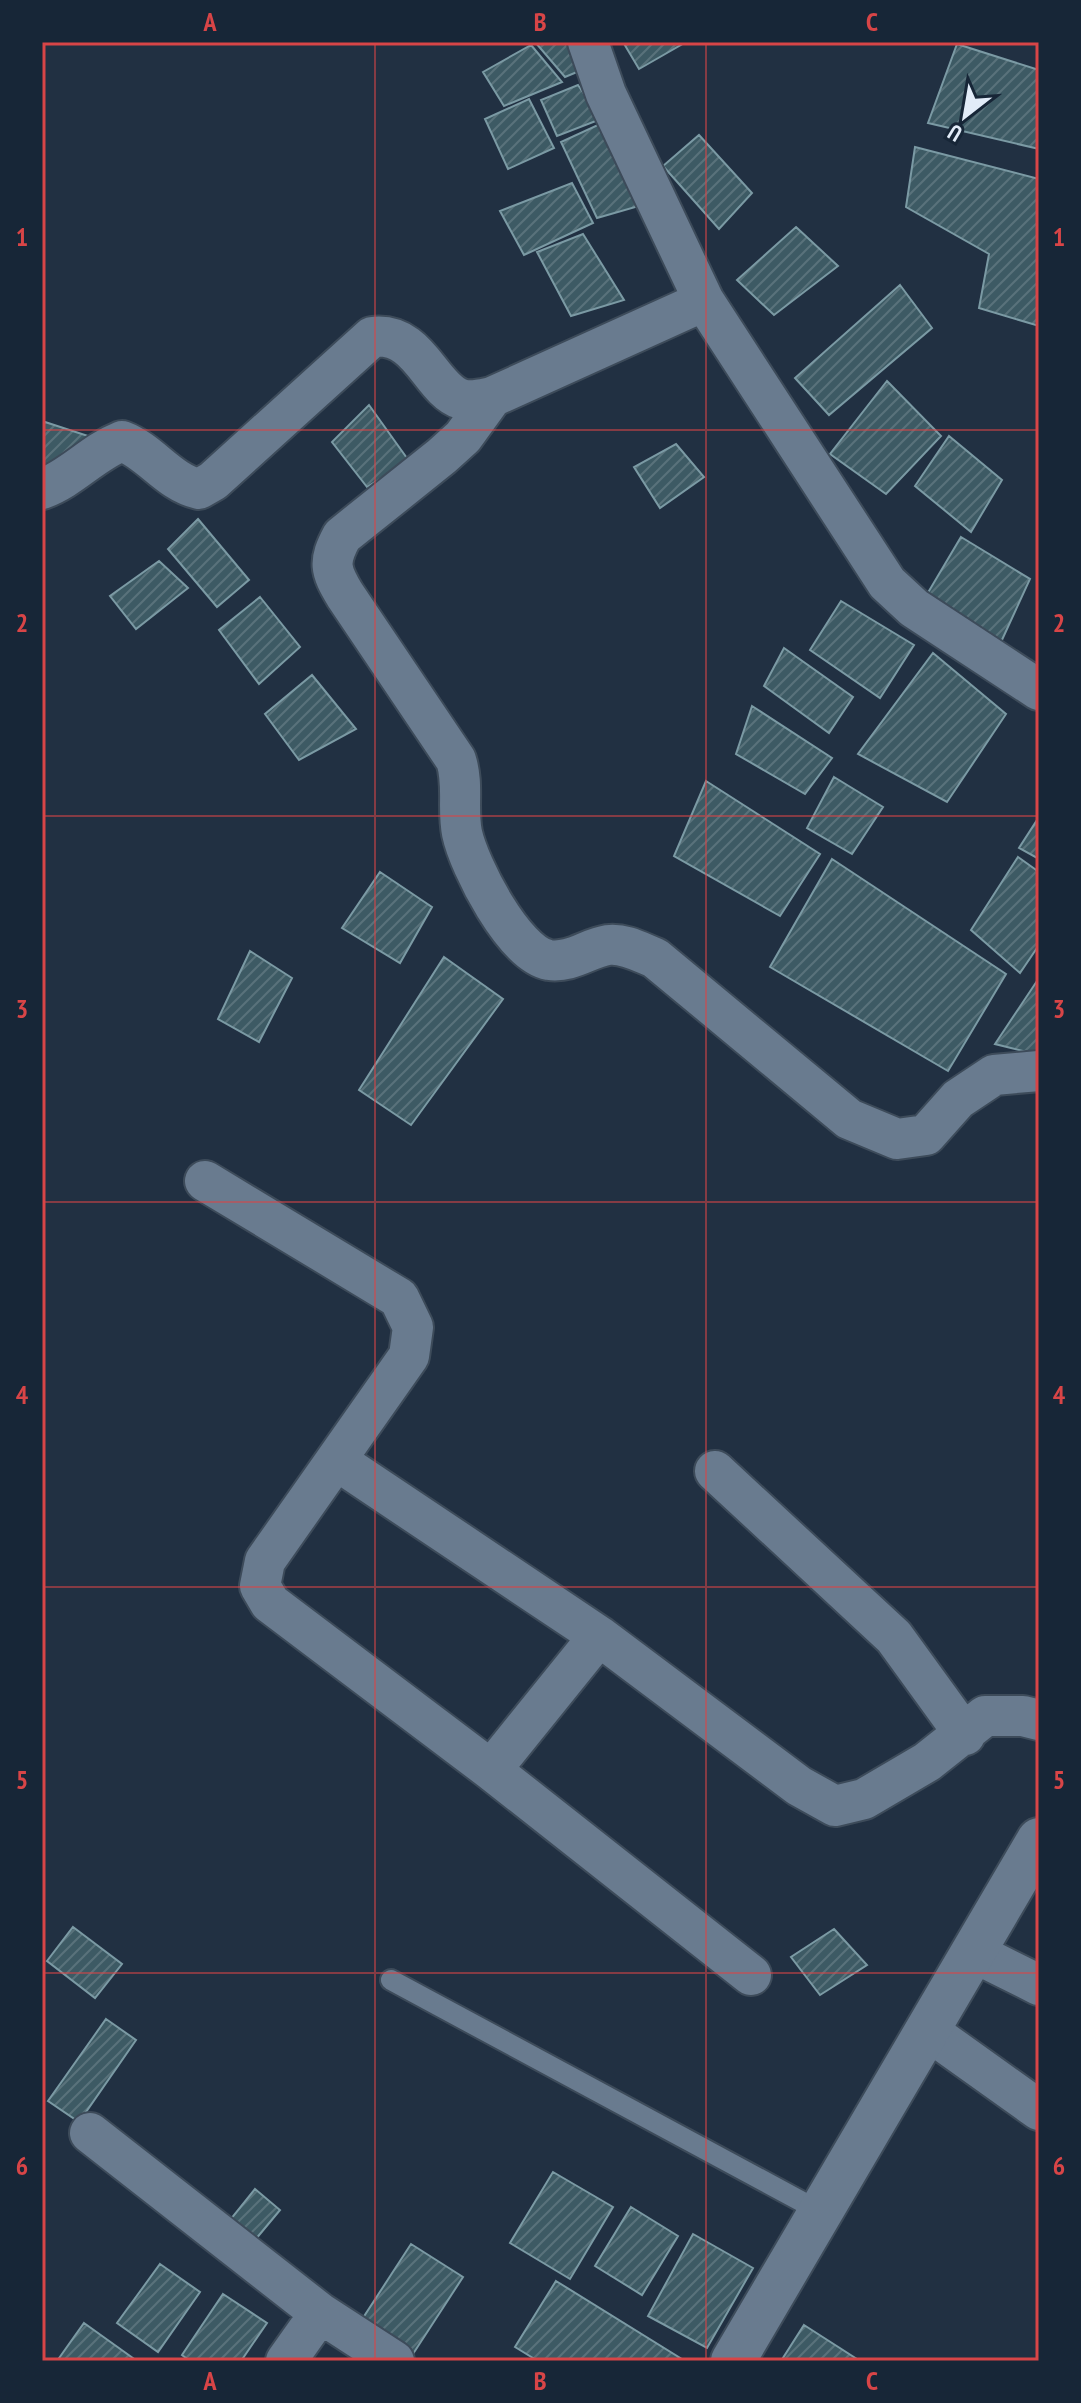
<svg xmlns="http://www.w3.org/2000/svg" width="1081" height="2403" font-family="'PT Sans Narrow',sans-serif">
<defs>
<pattern id="building-hatch" width="6" height="6" patternUnits="userSpaceOnUse" patternTransform="scale(2)"><rect width="6" height="6" fill="#3d5a64"/><path d="M-1 1l2-2M0 6l6-6M5 7l2-2" fill="none" stroke="#59727b"/></pattern>
</defs>
<rect width="100%" height="100%" fill="#213042"/>
<!-- building -->
<path fill="url(#building-hatch)" stroke="#7b9aa4" stroke-width="2" d="M535,42h33l21,25 -24,10z
M623,42h63l-47,27z
M957,44l82,26v79l-111,-26z
M531,45l31,37 -58,24 -21,-34z
M578,85l23,34 -44,17 -16,-36z
M529,99l25,49 -46,21 -23,-50z
M600,124l46,80 -49,14 -36,-76z
M699,135l53,58 -33,36 -56,-63z
M915,147l124,32v147l-60,-18 10,-54 -83,-47z
M572,183l21,40 -69,32 -24,-44z
M796,227l42,39 -64,49 -37,-35z
M583,234l41,66 -53,16 -34,-64z
M900,285l32,43 -103,87 -34,-37z
M887,381l54,55 -55,58 -56,-40z
M369,405l40,56 -42,26 -35,-45z
M42,421l46,15 -29,35 -17,-3z
M949,436l53,44 -31,52 -56,-46z
M676,444l28,33 -44,31 -26,-41z
M198,519l51,61 -32,27 -49,-58z
M961,537l69,42 -29,63 -78,-41z
M159,561l29,27 -52,41 -26,-33z
M260,597l40,50 -41,37 -40,-54z
M841,601l73,44 -34,53 -70,-48z
M784,648l69,49 -24,36 -65,-47z
M933,653l73,61 -59,88 -89,-48z
M312,675l44,54 -57,31 -34,-46z
M752,706l80,52 -27,36 -69,-40z
M834,777l49,30 -31,47 -45,-26z
M706,781l114,73 -40,62 -106,-60z
M1039,817v42l-20,-11z
M1018,857l21,15v73l-19,28 -49,-43z
M832,859l174,115 -58,97 -178,-104z
M380,872l52,35 -32,56 -58,-35z
M250,951l42,27 -33,64 -41,-23z
M444,957l59,42 -92,126 -52,-35z
M1039,978v77l-44,-11z
M73,1927l49,37 -27,34 -48,-37z
M834,1929l33,36 -47,30 -29,-38z
M106,2019l30,21 -57,82 -31,-21z
M553,2172l60,35 -43,72 -60,-36z
M255,2189l25,21 -25,30 -25,-20z
M631,2207l47,29 -36,59 -47,-29z
M693,2234l60,34 -46,80 -59,-32z
M411,2244l52,33 -50,77 -52,-33z
M160,2264l40,28 -42,60 -41,-29z
M556,2281l129,80h-147l-23,-14z
M223,2294l44,29 -26,38h-51l-8,-6z
M84,2323l53,38h-80z
M804,2325l56,36h-79z"/>
<g fill="none" stroke-linecap="round" stroke-linejoin="round">
<defs>
<path id="service" d="M391,1980l430,232"/>
<path id="minor" d="M588,42l18,52 98,207
M492,397l-29,40 -21,19 -100,80c-14,26 -12,34 3,59l111,165c8,25 1,48 6,73 7,33 52,121 87,127 23,3 39,-12 59,-15 16,-2 32,7 47,13l194,161 48,20 29,-4 32,-36 36,-24 45,-4
M42,489c30,-11 50,-36 80,-48 29,11 46,41 77,48l14,-8 159,-144c48,-6 58,52 89,62 10,3 21,0 31,-2l212,-96 183,282 27,25 125,82
M205,1181l194,117 14,29 -4,29 -144,205 -5,25 10,17 221,167
M336,1460l263,176 200,150 36,20 29,-7 63,-37 58,-46h38l16,4
M715,1471l179,166 71,98
M599,1636l-108,134 260,205
M973,1952l66,33
M927,2030l112,80
M90,2133l230,180 74,48
M286,2361l34,-48"/>
<path id="tertiary" d="M733,2361l306,-521"/>
</defs>
<!-- service casing -->
<use href="#service" stroke="#3d4b5a" stroke-width="24"/>
<!-- minor casing -->
<use href="#minor" stroke="#3d4b5a" stroke-width="44"/>
<!-- tertiary casing -->
<use href="#tertiary" stroke="#3d4b5a" stroke-width="48"/>
<!-- service -->
<use href="#service" stroke="#697b8f" stroke-width="20"/>
<!-- minor -->
<use href="#minor" stroke="#697b8f" stroke-width="40"/>
<!-- tertiary -->
<use href="#tertiary" stroke="#697b8f" stroke-width="44"/>
</g>
<!-- grid -->
<path fill="none" stroke="#d84547" stroke-width="2" stroke-opacity="0.55" d="M375,42v2319M706,42v2319M42,430h997M42,816h997M42,1202h997M42,1587h997M42,1973h997"/>
<!-- border -->
<rect width="1081" height="2403" fill="none" stroke="#172637" stroke-width="88"/>
<!-- north arrow -->
<g transform="translate(965 116) rotate(211)" stroke="#172637" stroke-width="6" paint-order="stroke">
<path d="M0-6L14 30L0 20L-14 30Z" fill="#e2ecf8"/>
<text y="-12" font-size="22" font-weight="bold" text-anchor="middle" fill="#e2ecf8">U</text>
</g>
<rect x="44" y="44" width="993" height="2315" fill="none" stroke="#d84547" stroke-width="3"/>
<g font-size="26" text-anchor="middle" font-weight="bold" fill="#d84547">
<text x="210" y="31">A</text>
<text x="540" y="31">B</text>
<text x="872" y="31">C</text>
<text x="22" y="246">1</text>
<text x="1059" y="246">1</text>
<text x="22" y="632">2</text>
<text x="1059" y="632">2</text>
<text x="22" y="1018">3</text>
<text x="1059" y="1018">3</text>
<text x="22" y="1404">4</text>
<text x="1059" y="1404">4</text>
<text x="22" y="1789">5</text>
<text x="1059" y="1789">5</text>
<text x="22" y="2175">6</text>
<text x="1059" y="2175">6</text>
<text x="210" y="2390">A</text>
<text x="540" y="2390">B</text>
<text x="872" y="2390">C</text>
</g>
</svg>
